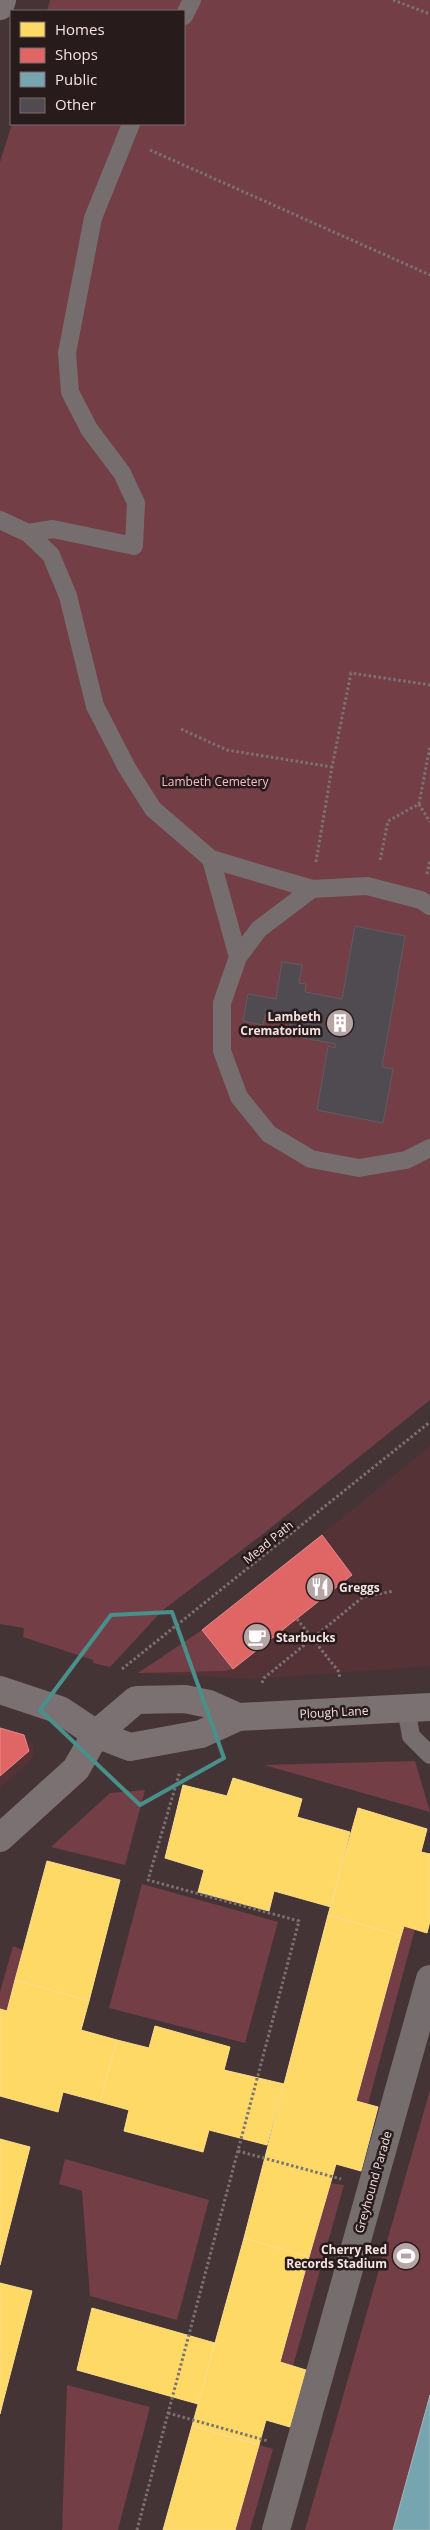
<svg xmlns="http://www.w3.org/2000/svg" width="430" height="2530" font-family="'Open Sans',sans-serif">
<rect width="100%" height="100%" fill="#453436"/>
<!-- built -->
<path fill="#543236" d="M430,1446v220l-177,13 -115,-6 83,-56z
M0,1731l29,9 4,5 1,9 -3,6 -31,28z"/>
<!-- green -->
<path fill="#733e46" d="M50,0h380v1400l-167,134 -100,76 -53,57 -17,-4v-3l-70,-23 1,-9 -24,-4v-1462l12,-38h172v-113h-137z
M202,1630l31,39 -8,2 -87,2z
M415,1761l15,51 -166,-47z
M145,1790l-20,75 -74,-18 59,-54z
M142,1884l136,38 -33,121 -136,-35z
M404,1926l11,3 -47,175 -12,-3z
M13,1946l10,4 -16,61 -7,-2v-17z
M430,2090v440h-125z
M65,2159l144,41 -32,120 -87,-24 -8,-105 -23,-7z
M330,2183l14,2 -51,181 -13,-4z
M67,2385l83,22 -32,123h-56z
M259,2445l14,4 -23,81h-15z"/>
<!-- homes -->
<path fill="#ffd966" stroke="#fcdc8c" d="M233,1778l69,21 -5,18 53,15 -19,75 -57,-16 -5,20 -71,-19 6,-22 -39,-12 18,-73 44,11z
M358,1808l69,21 -6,23 9,2v67l-3,12 -23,-7 -3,10 -73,-21z
M47,1861l73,19 -31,121 -74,-21z
M328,1915l73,21 -45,165 22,6 -17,64 -25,-7 -27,93 -65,-19z
M15,1980l74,21 -8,29 36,10 -17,62 -37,-10 -5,20 -58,-16v-87l7,2z
M155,2026l75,21 -6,23 60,14 -17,61 -58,-15 -6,22 -79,-21 5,-21 -29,-8 17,-62 32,8z
M0,2139l30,8 -24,94 -6,-1z
M244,2238l65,19 -29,105 26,8 -16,57 -24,-7 -7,25 -67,-19z
M0,2240l6,1 -6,24z
M0,2283l32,8 -29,111 -3,-1z
M92,2308l123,35 -17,61 -121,-34z
M0,2401l3,1 -3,12z
M192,2426l67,19 -24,85h-72z"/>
<!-- shops -->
<path fill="#e06666" stroke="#e68b8c" d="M322,1535l30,40 -119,94 -31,-39z
M0,1728l24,7 5,16 -29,25z"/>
<!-- public -->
<path fill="#76a5af" stroke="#9cb7bf" d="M430,2395v135h-37z"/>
<!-- building -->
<path fill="#4f4b50" stroke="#605c61" d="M355,926l50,10 -23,131 11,2 -10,54 -66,-13 11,-64 7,2 1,-4 -48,-9 3,-15 -26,-5 -2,10 -20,-4 5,-27 28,5 6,-37 20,3 -3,18 7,1 -1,8 37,7z"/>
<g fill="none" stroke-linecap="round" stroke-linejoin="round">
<!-- path -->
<path stroke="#7b7273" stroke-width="3" stroke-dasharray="2.5 2.5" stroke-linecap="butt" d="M393,0l37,14
M150,150l280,125
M181,729l46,21 105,17
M419,804l11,18
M380,860l8,-39 31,-17 11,-58
M316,862l16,-95 19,-94 79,12
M427,874l3,-14
M297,1619l42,53 1,7
M122,1669l308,-247
M262,1683l2,-5 99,-81 31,-6
M238,2151l103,28
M168,2413l100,28
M137,2530l162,-609 -151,-41 32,-109"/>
<!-- lane -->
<path stroke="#766e6e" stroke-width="18" d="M184,16l8,-16
M0,520l28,13 23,22 17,41 27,110 32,62 26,41 58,50 101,30
M28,533l25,-4 81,17 2,-43 -14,-30 -33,-44 -19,-37 -3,-39 26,-135 38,-94
M211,859l27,98
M430,906l-9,-6 -54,-14 -55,3 -53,40 -21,28 -16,46v48l17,46 30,37 42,25 48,9 47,-8 24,-12
M406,1708l5,28 19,19"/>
<!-- street -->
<path stroke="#766e6e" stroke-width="28" d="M276,2530l154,-551"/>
<!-- secondary -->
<path stroke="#7b7072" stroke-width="28" d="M0,6l2,-6
M0,1690l60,20 36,24 34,13 71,-13 37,-17 192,-10
M0,1838l76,-69 20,-35 40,-34 49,-1 24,5 29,13"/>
</g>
<!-- marked area -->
<path fill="none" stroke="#48918b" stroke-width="4" stroke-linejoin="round" d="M172,1612l52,146 -84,47 -100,-95 71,-95z"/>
<!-- icons -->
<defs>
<symbol id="building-disc" viewBox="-11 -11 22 22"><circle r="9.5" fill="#b7a5a6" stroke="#281b1c"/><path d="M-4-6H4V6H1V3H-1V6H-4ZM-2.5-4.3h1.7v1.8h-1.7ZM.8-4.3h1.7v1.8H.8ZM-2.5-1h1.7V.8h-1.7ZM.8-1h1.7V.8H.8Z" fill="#fff"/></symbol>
<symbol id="restaurant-disc" viewBox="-11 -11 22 22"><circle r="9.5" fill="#b7a5a6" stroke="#281b1c"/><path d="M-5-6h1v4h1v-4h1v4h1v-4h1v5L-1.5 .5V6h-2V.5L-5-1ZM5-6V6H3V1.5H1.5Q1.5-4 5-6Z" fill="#fff"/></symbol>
<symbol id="cafe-disc" viewBox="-11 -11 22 22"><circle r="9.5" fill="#b7a5a6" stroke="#281b1c"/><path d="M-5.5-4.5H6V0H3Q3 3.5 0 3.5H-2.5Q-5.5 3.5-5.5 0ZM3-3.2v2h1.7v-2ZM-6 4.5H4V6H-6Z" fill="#fff"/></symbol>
<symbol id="stadium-disc" viewBox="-11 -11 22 22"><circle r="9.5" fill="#b7a5a6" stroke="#281b1c"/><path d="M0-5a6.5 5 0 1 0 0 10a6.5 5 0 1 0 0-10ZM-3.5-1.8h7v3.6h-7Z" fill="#fff"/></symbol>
</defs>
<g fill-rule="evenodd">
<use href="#building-disc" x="324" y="1007" width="32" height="32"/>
<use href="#restaurant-disc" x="304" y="1571" width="32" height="32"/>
<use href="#cafe-disc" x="241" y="1621" width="32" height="32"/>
<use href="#stadium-disc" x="390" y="2240" width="32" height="32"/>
</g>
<g text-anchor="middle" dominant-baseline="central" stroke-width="5" stroke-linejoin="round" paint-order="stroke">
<!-- park labels -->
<g font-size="12" fill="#f8bdc2" stroke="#281b1c">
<text x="215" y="781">Lambeth Cemetery</text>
</g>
<!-- poi labels -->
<g font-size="12" font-weight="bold" fill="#f5e2e3" stroke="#281b1c" text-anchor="end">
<text x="321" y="1016">Lambeth<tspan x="321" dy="14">Crematorium</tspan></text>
<text x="339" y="1587" text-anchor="start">Greggs</text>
<text x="276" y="1637" text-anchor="start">Starbucks</text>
<text x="387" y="2249">Cherry Red<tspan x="387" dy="14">Records Stadium</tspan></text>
</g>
<!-- street labels -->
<g font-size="12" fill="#f5e2e3" stroke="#281b1c">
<text transform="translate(268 1542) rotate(-39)">Mead Path</text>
<text transform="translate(334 1712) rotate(-3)">Plough Lane</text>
<text transform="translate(373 2182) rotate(-74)">Greyhound Parade</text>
</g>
</g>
<!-- legend -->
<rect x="10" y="10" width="175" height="115" fill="#281b1c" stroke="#7a6b6c"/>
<rect x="20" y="22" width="25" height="15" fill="#ffd966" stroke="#7a6b6c"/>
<text x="55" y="35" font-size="15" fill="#f5e2e3">Homes</text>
<rect x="20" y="48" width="25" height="15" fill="#e06666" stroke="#7a6b6c"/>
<text x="55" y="60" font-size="15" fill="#f5e2e3">Shops</text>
<rect x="20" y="72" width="25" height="15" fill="#76a5af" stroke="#7a6b6c"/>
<text x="55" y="85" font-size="15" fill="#f5e2e3">Public</text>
<rect x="20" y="98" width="25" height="15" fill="#4f4b50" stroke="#7a6b6c"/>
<text x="55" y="110" font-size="15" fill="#f5e2e3">Other</text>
</svg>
